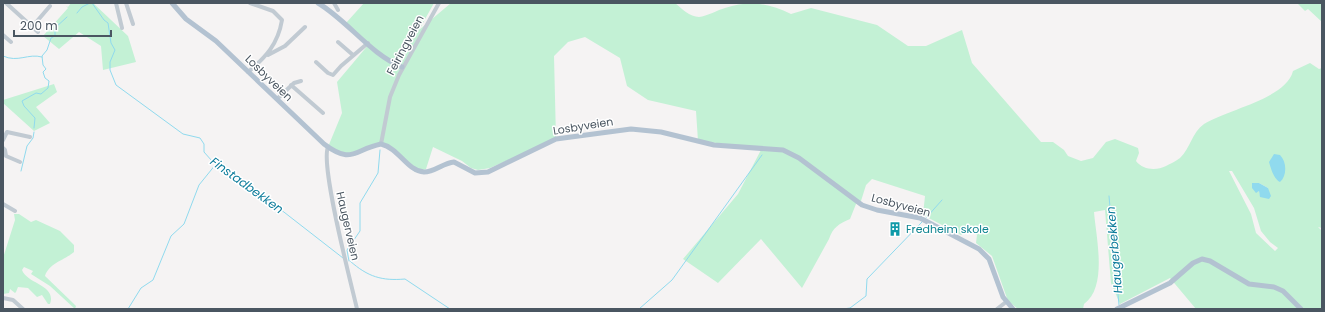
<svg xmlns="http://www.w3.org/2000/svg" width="1325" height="312" font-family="Poppins,sans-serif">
<rect width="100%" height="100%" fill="#f5f3f3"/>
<!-- green -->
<path fill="#c3f1d5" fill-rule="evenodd" d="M71,3h22l35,33 8,26 -33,8 -2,-24 -22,-14 -20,17 -16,-13 25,-28 -2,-2 2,1z
M364,3h70l-15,27 32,-27h224c6,5 15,14 24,14 8,-1 19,-7 26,-9 25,-8 43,-5 66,6l20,-6 66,17 31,21h18l36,-16 10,33 69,79h12l11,8 4,6 13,5 12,-3 13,-16 9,-3 23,9 1,5 -3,8c7,9 20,10 30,5 4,-2 10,-5 14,-8 10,-9 12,-26 24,-34 24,-15 82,-25 89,-53l17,-8 9,6 3,-1v160l-4,-1 4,4v78h-126l-26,-31 -50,26 -9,-21 -6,-73 -11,2c2,25 14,75 -10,92l-1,5h-65l-10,-8 -16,-45 -16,-13 1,-8 -10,-4 -6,4 -38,-20 2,-19 -53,-17 -6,6 -5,16 -5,3 -6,15c-11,5 -17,8 -21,20l-27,49 -41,-49 -43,44 -35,-24 55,-65 24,-46 -64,-7 -2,-30 -48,-11 -21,-14 -7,-28 -35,-21 -17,5 -14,14 2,83 -66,29 -12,2 -7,-2 -9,-7 -29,-14 -7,22 -11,3 -32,-29 -29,13 -26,-9 14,-34 -5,-31 32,-38 -23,-21zM1229,171h3l22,37 7,23 9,11 8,6 -3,3 -19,-18 -5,-19zM1259,183l9,5 -8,7 -1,-4 -3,1z
M1297,3h25v19l-14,-13 -3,2z
M54,84l3,8 -21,15 14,16 -16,8 -31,-28v-3z
M14,214h5l12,8 5,-2 24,11 14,14v7c-9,8 -25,11 -29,24l28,27 3,3 -1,3 -25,-23 -19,-12 2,-3 -9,-4 -2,3c5,14 35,15 28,34h-2l-6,-9 -5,2 -9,-9 -10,-1 -2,5 -1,1 -5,-4 -1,4 -6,1v-36l12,-38z"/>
<!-- water -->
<path fill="#90daee" d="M1274,154l6,1c7,7 7,21 0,27 -6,-3 -9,-13 -11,-20z
M1252,183h7l9,5 3,8 -2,3 -9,-2 -1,-6 -3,2 -4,-5z"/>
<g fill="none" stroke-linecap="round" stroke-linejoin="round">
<!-- stream -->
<path stroke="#90daee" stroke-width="1" d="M92,3l12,17 4,3 3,20 4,7 -5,12v8l6,15 67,49 17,4 4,6v8l8,9 32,20 99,77
M77,13l5,-6 8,-4
M3,56c15,7 25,-3 39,1
M34,128l1,-10 -11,-12 -2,-5 14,-8 5,1 7,-6 1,-7 -4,-3 -2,-6 3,-3 -3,-4 -1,-9 5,-6 4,-12 4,-2v-8l12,-11
M21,171l6,-25 6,-8 1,-6
M1109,196l10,109
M926,218l16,-18
M349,261l-2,-11 13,-19v-28l18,-30 2,-23
M350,261c18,16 32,20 55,18l45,30
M128,309l13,-21 12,-8 18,-44 13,-12 15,-39 17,-21
M639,309l33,-29 90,-125
M843,309l7,-1 16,-12 1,-17 55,-57"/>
<!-- minor -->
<path stroke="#c1cad2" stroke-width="4" d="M6,3l32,29
M116,3l6,25
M126,3l7,21
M334,3l4,7
M32,27l18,-21
M3,35l8,7
M338,42l15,13
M268,55l17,-9 20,-19
M316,62l12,11 5,2 8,-9 27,-23
M248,72c18,-15 30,-28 34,-52l-9,-9 -23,-8
M291,85l32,28
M277,99l17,-16 7,-2
M3,140l4,-8 23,5
M381,144l9,-47 9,-22 40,-72
M328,147c-8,18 23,136 29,162
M3,148l2,2 1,6 14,6
M3,204l12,7
M3,298l10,2 10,9
M997,309l9,-7"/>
<!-- major -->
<path stroke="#b3c2d1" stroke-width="5" d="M172,3l14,16 30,22 108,103c28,21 29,6 57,0 18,4 26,27 43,28 11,0 19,-9 30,-10l21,11 13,-1 68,-33 75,-10 30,3 53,13 69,5 16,8 63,47 15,5 43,8 59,31 10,10 14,38 10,12
M318,3c30,18 52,51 84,64
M1117,309l53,-26 23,-20 9,-4 8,2 39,23 25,3 9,4 18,18"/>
</g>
<!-- icons -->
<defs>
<symbol id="building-bare" viewBox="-9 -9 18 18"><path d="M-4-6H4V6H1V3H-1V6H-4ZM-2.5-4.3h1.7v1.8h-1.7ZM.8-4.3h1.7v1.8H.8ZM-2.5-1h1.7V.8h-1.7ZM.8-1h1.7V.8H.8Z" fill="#0f9aa8" stroke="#fff" stroke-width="2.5" paint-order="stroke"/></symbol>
</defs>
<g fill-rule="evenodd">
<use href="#building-bare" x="885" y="219" width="20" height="20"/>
</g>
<g text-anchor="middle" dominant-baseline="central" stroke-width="3" stroke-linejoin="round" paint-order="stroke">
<!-- street labels -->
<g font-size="11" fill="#4a5661" stroke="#fff">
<text transform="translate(405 45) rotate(-62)">Feiringveien</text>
<text transform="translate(269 78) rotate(44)">Losbyveien</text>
<text transform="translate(583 126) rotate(-9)">Losbyveien</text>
<text transform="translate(901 205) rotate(15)">Losbyveien</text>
<text transform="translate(348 226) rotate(77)">Haugerveien</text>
</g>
<!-- culture labels -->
<g font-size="11" fill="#0d838f" stroke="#fff" text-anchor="start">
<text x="906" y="229">Fredheim skole</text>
</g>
<!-- water labels -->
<g font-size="12" font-style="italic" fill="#0c7c9b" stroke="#fff">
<text transform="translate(247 185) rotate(36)">Finstadbekken</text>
<text transform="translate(1114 250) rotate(-95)">Haugerbekken</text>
</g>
</g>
<!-- border -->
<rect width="1325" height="312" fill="none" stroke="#4a5661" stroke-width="8"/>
<!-- scale -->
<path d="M14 30v6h97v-6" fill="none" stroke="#4a5661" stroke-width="2"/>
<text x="20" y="30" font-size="12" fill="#4a5661" stroke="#ffffff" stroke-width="3" paint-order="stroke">200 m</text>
</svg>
